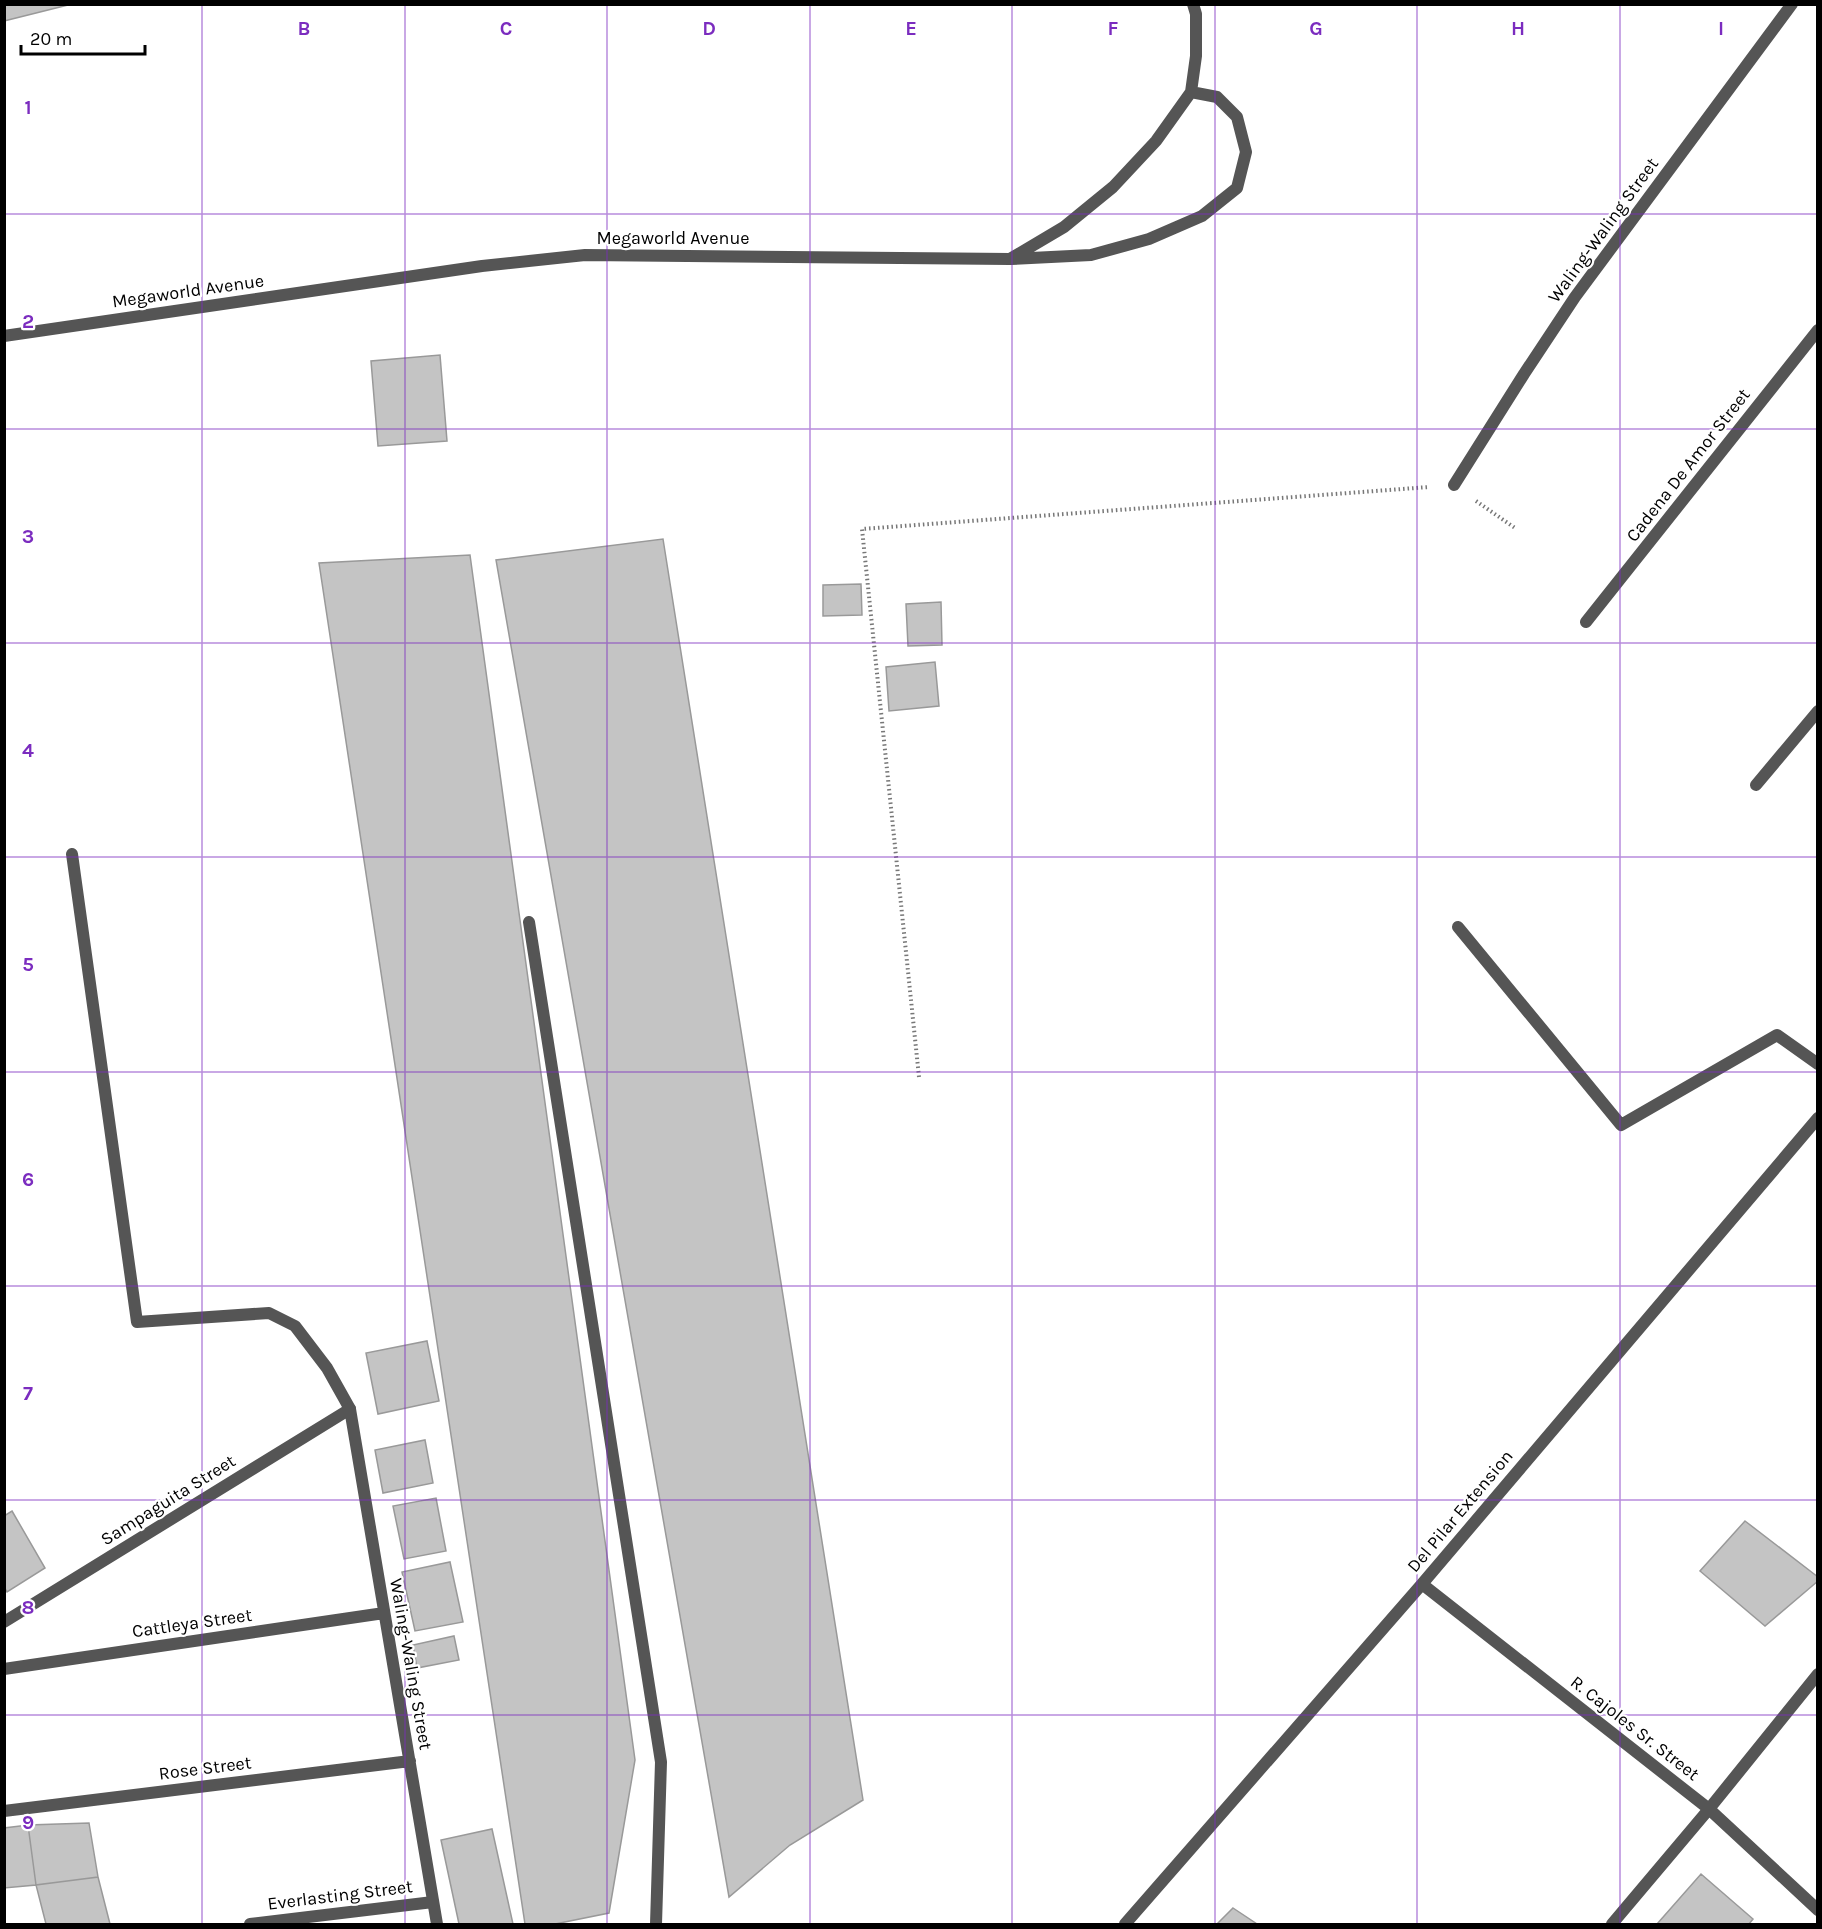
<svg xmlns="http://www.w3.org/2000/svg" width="1822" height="1929" font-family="Karla,sans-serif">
<rect width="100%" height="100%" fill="#fff"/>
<!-- building -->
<path fill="#c4c4c4" stroke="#999" stroke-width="1.5" d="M4,4h68l-68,17z
M440,355l7,86 -69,5 -7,-85z
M663,539l200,1261 -73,45 -61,52 -233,-1337z
M470,555l165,1205 -26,153 -54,11h-30l-206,-1361z
M861,584l1,31 -39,1v-31z
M941,602l1,43 -34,1 -2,-42z
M935,662l4,44 -50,5 -3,-44z
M427,1341l12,60 -61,13 -12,-61z
M425,1440l8,43 -50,10 -8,-43z
M436,1498l10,53 -42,8 -11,-53z
M12,1511l33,57 -38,24 -3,-5v-71z
M1745,1521l73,56v4l-53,45 -65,-55z
M450,1562l13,60 -48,9 -13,-59z
M454,1636l5,24 -42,8 -4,-23z
M89,1823l9,54 -62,8 -8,-60z
M28,1825l8,60 -32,3v-60z
M492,1829l21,95h-54l-18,-84z
M1701,1874l52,45 -4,5h-92z
M98,1877l12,47h-64l-10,-39z
M1233,1908l24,16h-40z"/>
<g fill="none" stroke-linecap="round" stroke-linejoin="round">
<!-- path -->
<path stroke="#777" stroke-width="4" stroke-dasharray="1.5 3" stroke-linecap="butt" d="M1476,501l39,27
M919,1077l-57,-548 567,-42"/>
<!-- service -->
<path stroke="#555" stroke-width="12" d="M1011,259l80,-4 58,-16 53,-23 35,-28 9,-36 -9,-35 -20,-20 -26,-5
M4,336l478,-70 103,-11 425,4 54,-32 49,-40 43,-46 35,-49 5,-36v-42l-3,-10
M72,854l65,468 132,-9 26,13 32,42 23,41
M529,922l132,840 -5,162"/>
<!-- minor -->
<path stroke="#555" stroke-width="12" d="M1454,485l70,-111 51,-77 217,-293
M1586,622l232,-292
M1756,785l62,-74
M1458,927l163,198 156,-90 41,29
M1422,1584l287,225 109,101
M4,1622l346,-213 87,515
M4,1669l380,-56
M4,1811l406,-50
M250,1924l183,-22
M1125,1924l297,-340 396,-466
M1612,1924l97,-115 109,-135"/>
</g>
<!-- grid -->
<path fill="none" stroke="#7b2cbf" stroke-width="1.5" stroke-opacity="0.55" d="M202,4v1920M405,4v1920M607,4v1920M810,4v1920M1012,4v1920M1215,4v1920M1417,4v1920M1620,4v1920M4,214h1814M4,429h1814M4,643h1814M4,857h1814M4,1072h1814M4,1286h1814M4,1500h1814M4,1715h1814"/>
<g text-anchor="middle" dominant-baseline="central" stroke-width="4.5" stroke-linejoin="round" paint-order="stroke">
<!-- street labels -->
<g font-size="18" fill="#000" stroke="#fff">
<text transform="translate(1603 230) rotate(-54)">Waling-Waling Street</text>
<text x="673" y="238">Megaworld Avenue</text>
<text transform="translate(188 291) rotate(-8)">Megaworld Avenue</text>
<text transform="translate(1688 465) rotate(-52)">Cadena De Amor Street</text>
<text transform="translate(168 1500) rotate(-32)">Sampaguita Street</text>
<text transform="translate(1460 1511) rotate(-50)">Del Pilar Extension</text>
<text transform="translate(192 1623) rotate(-8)">Cattleya Street</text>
<text transform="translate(411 1664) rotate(80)">Waling-Waling Street</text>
<text transform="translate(1635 1728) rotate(38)">R. Cajoles Sr. Street</text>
<text transform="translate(205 1768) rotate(-7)">Rose Street</text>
<text transform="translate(340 1895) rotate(-7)">Everlasting Street</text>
</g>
</g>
<g font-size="20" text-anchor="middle" font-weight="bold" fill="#7b2cbf" stroke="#fff" stroke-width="4.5" stroke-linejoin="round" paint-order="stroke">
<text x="304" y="35">B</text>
<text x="506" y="35">C</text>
<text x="709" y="35">D</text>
<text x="911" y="35">E</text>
<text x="1113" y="35">F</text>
<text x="1316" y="35">G</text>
<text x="1518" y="35">H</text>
<text x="1721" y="35">I</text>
<text x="28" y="114">1</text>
<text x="28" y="328">2</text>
<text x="28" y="543">3</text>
<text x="28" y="757">4</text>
<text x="28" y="971">5</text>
<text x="28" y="1186">6</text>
<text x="28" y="1400">7</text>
<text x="28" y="1614">8</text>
<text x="28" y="1829">9</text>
</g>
<!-- border -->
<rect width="1822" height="1929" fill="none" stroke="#000000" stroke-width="12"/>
<!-- scale -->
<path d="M21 45v9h124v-9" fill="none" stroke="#000000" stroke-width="3"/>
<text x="30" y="45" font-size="18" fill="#000000" stroke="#ffffff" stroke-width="4.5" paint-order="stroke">20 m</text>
</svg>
